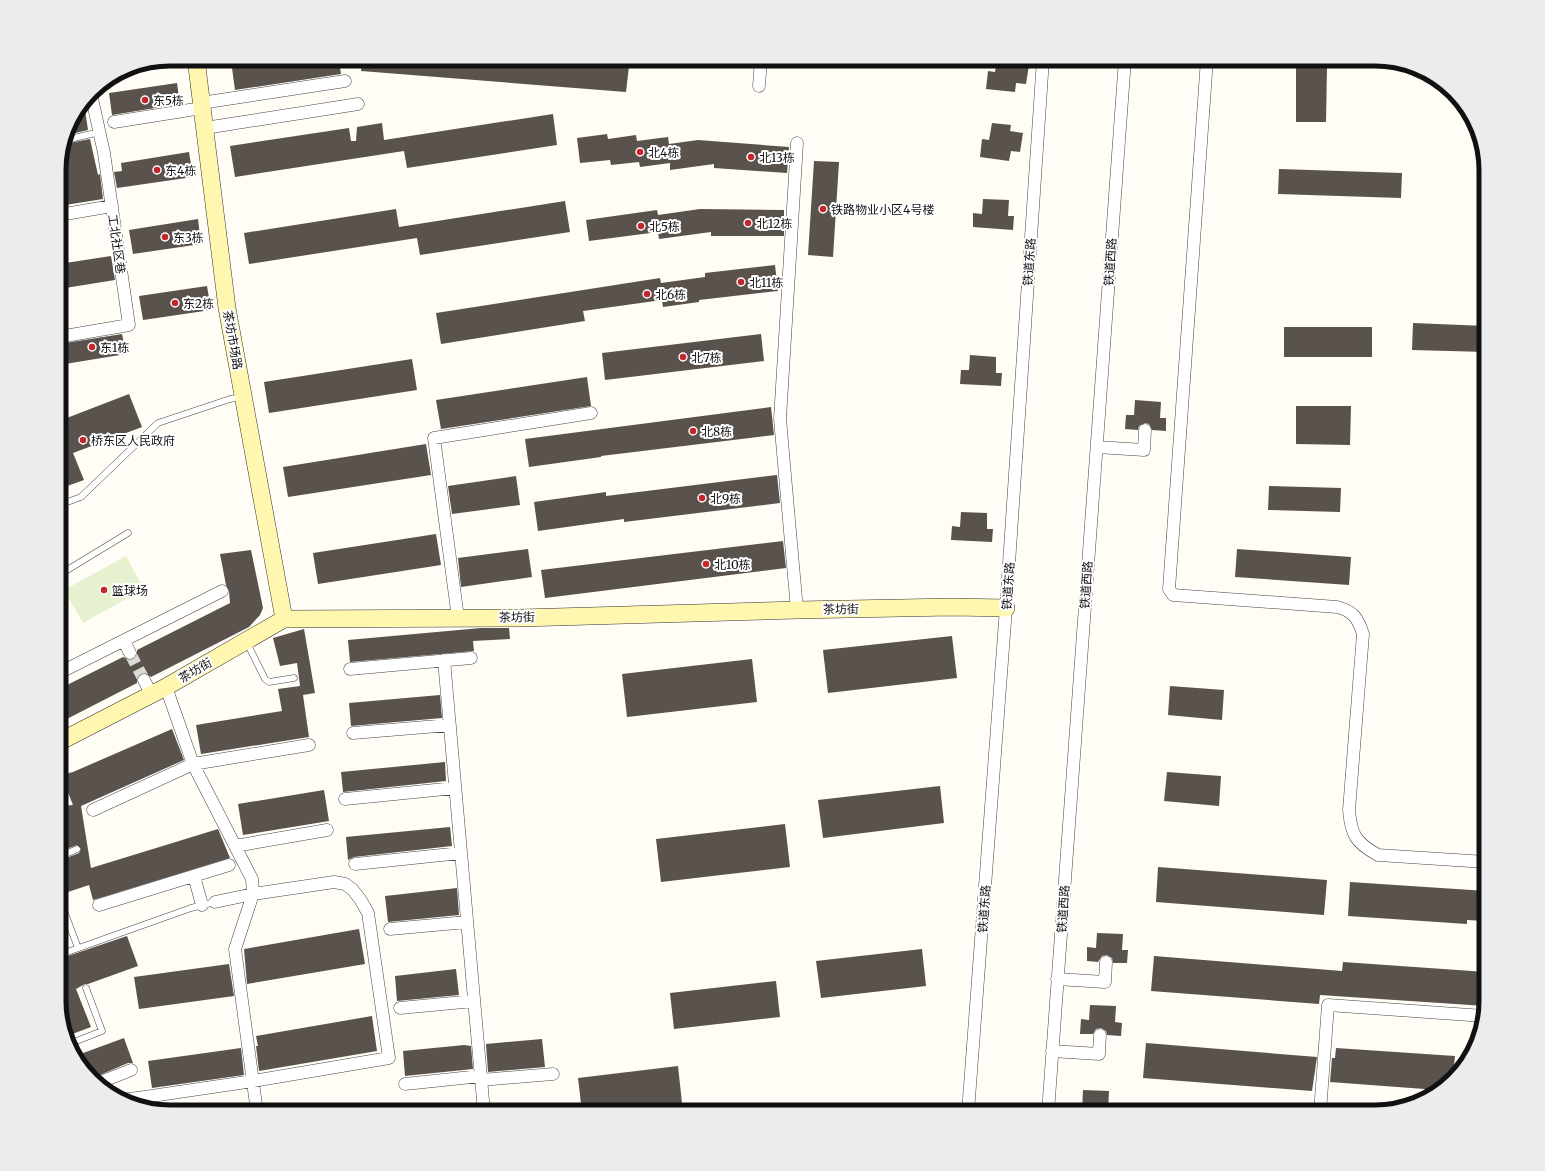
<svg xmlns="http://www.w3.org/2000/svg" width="1545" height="1171" font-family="Merriweather,'Noto Sans SC',serif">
<rect width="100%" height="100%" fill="#fffdf5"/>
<!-- pitch -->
<path fill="#e6f2cf" d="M126,556l18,33 -61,34 -19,-33z"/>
<!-- building -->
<path fill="#5a524d" d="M292,59h47l2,15 -106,16 -3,-22z
M362,59h181l86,7 -3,26 -265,-21z
M997,59h19v4l13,2 -3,19 -10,-1 -1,9 -29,-3 2,-18 7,1z
M1296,67h31l-1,55h-30z
M177,83l3,21 -68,11 -3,-22z
M84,103l4,27 -21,5 4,-14z
M553,114l4,31 -150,23 -3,-17 -169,26 -5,-31 119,-18 2,13h5l1,-14 25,-4 2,17z
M992,123l19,2 -1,6 13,2 -3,19 -9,-1 -2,10 -29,-4 2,-18 7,1z
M607,134l1,5 28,-4 1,6 31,-4 1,7 29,-4 91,7 -2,26 -73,-5v-4l-44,6v-7l-30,4 -1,-5 -28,3 -1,-5 -30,3 -3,-25z
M90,139l8,36 2,-1 3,25 -44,7v-44l5,-18z
M189,152l4,25 -76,11 -3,-16 8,-1 -1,-8z
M814,161l25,1 -6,95 -25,-2z
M1279,169l123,4 -1,25 -123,-4z
M983,199l26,1 -1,16h6l-1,14 -40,-3v-14l9,1z
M565,201l5,31 -150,23 -3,-17 -168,26 -5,-31 152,-24 3,18z
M700,209l84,1v26h-73v-4l-52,7 -1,-7 -69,9 -3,-21 71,-10 1,5z
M198,219l3,25 -68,10 -4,-24z
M111,256l4,24 -56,9v-25z
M775,265l3,26 -79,9v2l-36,5 -1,-7 -79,11 2,10 -144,23 -5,-31 224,-35 1,5 44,-6v-4z
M207,286l4,24 -68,10 -4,-24z
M1413,323l73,3v26l-74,-2z
M1284,327h88v30h-88z
M122,334l4,20 -67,11v-21z
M761,334l3,27 -159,19 -3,-27z
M970,355l26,2v16h6l-1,13 -41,-2 1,-14h8z
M412,359l5,31 -148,23 -5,-31z
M587,377l4,29 -150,23 -5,-29z
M129,394l13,33 -69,26 11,27 -25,9v-68z
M1135,400l26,2 -1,16h6v13l-14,-1 -3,-6 -4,-1 -6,3 -1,4 -13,-1 1,-14h8z
M1296,406h55l-1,39 -54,-1z
M771,407l3,28 -173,21v1l-72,10 -4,-28z
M426,444l5,31 -143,22 -5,-30z
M777,475l3,28 -156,19v-3l-86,12 -4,-29 72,-10v4z
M516,476l4,29 -68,9 -4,-28z
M1269,486l72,2 -1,24 -72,-2z
M961,512l26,1v16h6l-1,13 -41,-2 1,-14 8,1z
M436,534l5,31 -123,19 -5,-31z
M783,541l3,27 -241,30 -4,-28z
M528,549l4,28 -71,10 -3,-29z
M1237,549l114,8 -2,28 -114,-8z
M251,550l12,58 -3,7 -11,12 -98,50 -6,-4 -5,1 -3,5v4l-78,40v-34l64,-32 6,3 5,-1 3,-5v-4l93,-47 -1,-12 -3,-6 -6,-31z
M481,628h28l1,11 -37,2 1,10 -124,11 -2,-22z
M304,629l11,64 -12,2 6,42 -108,17 -5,-29 86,-14 -4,-22 22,-3 -3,-23 -17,3 -7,-28z
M952,636l5,42 -129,15 -5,-43z
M752,659l5,43 -130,15 -5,-43z
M1170,686l54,4 -2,30 -54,-5z
M440,695l2,23 -91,8 -2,-23z
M172,729l12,31 -103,46 10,62 127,-39 12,29 -137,42 -4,-15 -30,10v-34l20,-8 2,-4 -4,-4 -18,7v-33l6,-3 -3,-10 11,-1 -12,-30 12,-3z
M445,762l1,19 -103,11 -2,-20z
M1167,772l54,4 -2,30 -55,-5z
M940,786l4,37 -121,15 -5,-38z
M324,790l5,31 -86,14 -5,-31z
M785,824l5,43 -129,15 -5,-43z
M450,827l2,19 -98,11 -6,3 -2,-23z
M1158,867l169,13 -3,35 -168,-13z
M1350,882l136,9v30l-19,-1v4l-119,-8z
M457,888l2,27 -71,7 -3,-26z
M359,929l6,35 -118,20 -3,-35z
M1097,933l26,1 -1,16h6l-1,13h-14l-1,-5 -5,-3 -5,1 -4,6 -11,-1v-14l9,1z
M127,936l11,30 -50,18h-3l-9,5 15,38 -24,9 -8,-28v-49z
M922,949l4,37 -105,12 -5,-37z
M1154,956l188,15 1,-9 143,10v29l-1,5 -165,-11 -1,9 -168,-13z
M229,964l5,32 -95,13 -5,-32z
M456,969l3,26 -62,6 -2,-25z
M776,981l4,36 -106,12 -4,-36z
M1090,1005l26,1 -1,16 7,1 -1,13 -14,-1 -1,-4 -5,-3 -5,1 -3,5h-13l1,-15 8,1z
M372,1016l5,35 -118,20 -3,-25h2l-2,-10z
M124,1038l9,25h-5l-35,15 -18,-22z
M542,1039l3,28 -57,5 -2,-28z
M1146,1043l171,14 -5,34 -169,-13z
M464,1045l7,1 2,23 -68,7 -2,-25z
M241,1048l3,27 -92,13 -4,-27z
M1336,1048l119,8 -2,21 -15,13 -108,-8 2,-24h3z
M678,1066l4,37 -78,9h-22l-4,-34z
M1083,1090l26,1 -1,21h-26z"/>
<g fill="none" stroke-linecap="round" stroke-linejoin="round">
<!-- street-tunnel -->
<path stroke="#dbdad3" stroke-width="12" stroke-dasharray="12 6" stroke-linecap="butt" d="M130,653l14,27"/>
<defs>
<path id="lane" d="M65,140l35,-8
M59,505l22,-8 77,-74 72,-24 12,-2
M59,575l69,-42
M246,641l19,38 4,3 25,-4
M59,802h1
M59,857l18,-8
M60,900l18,48
M59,955l132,-47 24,-6
M69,1044l33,-13 -16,-43"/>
<path id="street" d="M1207,59l-38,530 4,6 164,12c16,4 21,11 26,27l-14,176c2,25 7,33 29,45l108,7
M759,86l2,-27
M201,103l144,-22
M114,122l88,-14
M205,128l153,-24
M797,143l-17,276 17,191
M59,215l53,-9
M59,337l70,-12 -25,-172 -13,-59
M1097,447l47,3 1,-20
M458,618l-24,-180 157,-25
M124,641l6,12
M444,660l40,452
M350,669l121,-11
M59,673l163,-82
M144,680l7,14
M166,687l27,77 59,115 1,15 -18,55 22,163
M353,733l97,-8
M345,799l110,-11
M93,810l100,-46 116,-19
M235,846l92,-16
M355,864l106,-11
M194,876l8,29
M99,905l130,-40
M390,929l77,-7
M1057,979l48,3 1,-20
M400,1008l74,-7
M1052,1051l47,3 1,-19
M481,1080l72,-6
M98,1083l33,-13
M405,1084l76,-8
M122,1100l23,-3
M147,1108l-2,-11 108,-16 136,-23 -21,-145 -8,-14 -8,-10 -7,-5 -11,-2 -81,12 -38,8
M968,1112l38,-504 37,-549
M1048,1112l77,-1053
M1320,1112l8,-107 156,11"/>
<path id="secondary" d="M196,59l31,249 57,311
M59,742l107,-55 118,-68 237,-1 276,-8 155,-3 54,1"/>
</defs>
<!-- lane casing -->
<use href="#lane" stroke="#444" stroke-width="7"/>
<!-- street casing -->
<use href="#street" stroke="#444" stroke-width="13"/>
<!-- secondary casing -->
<use href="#secondary" stroke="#333" stroke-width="18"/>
<!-- lane -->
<use href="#lane" stroke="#fff" stroke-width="6"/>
<!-- street -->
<use href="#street" stroke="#fff" stroke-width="12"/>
<!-- secondary -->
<use href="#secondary" stroke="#fff6b0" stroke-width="17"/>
</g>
<!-- markers -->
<g fill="#c4262e" stroke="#fff" stroke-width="1.5">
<circle cx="145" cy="100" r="4"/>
<circle cx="640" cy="152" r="4"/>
<circle cx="751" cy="157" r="4"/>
<circle cx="157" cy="170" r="4"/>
<circle cx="823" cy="209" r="4"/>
<circle cx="748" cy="223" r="4"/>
<circle cx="641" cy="226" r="4"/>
<circle cx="165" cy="237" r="4"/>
<circle cx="741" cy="282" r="4"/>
<circle cx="647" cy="294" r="4"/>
<circle cx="175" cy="303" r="4"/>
<circle cx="92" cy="347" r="4"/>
<circle cx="683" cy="357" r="4"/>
<circle cx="693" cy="431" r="4"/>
<circle cx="83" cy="440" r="4"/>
<circle cx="702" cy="498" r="4"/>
<circle cx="706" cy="564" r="4"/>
<circle cx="104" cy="590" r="4"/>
</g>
<g text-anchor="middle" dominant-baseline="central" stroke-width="4" stroke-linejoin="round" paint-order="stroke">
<!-- poi labels -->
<g font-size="12" fill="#111" stroke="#fff" text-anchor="start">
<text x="153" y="100">东5栋</text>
<text x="648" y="152">北4栋</text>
<text x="759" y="157">北13栋</text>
<text x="165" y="170">东4栋</text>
<text x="831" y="209">铁路物业小区4号楼</text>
<text x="756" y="223">北12栋</text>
<text x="649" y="226">北5栋</text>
<text x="173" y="237">东3栋</text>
<text x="749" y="282">北11栋</text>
<text x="655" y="294">北6栋</text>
<text x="183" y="303">东2栋</text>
<text x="100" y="347">东1栋</text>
<text x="691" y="357">北7栋</text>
<text x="701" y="431">北8栋</text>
<text x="91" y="440">桥东区人民政府</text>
<text x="710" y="498">北9栋</text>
<text x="714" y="564">北10栋</text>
<text x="112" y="590">篮球场</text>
</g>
<!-- street labels -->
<g font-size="12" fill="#111" stroke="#fff">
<text transform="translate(117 244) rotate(82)">工北社区巷</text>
<text transform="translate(1029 262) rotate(-86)">铁道东路</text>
<text transform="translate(1110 262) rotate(-86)">铁道西路</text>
<text transform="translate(233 340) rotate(80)">茶坊市场路</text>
<text transform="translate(1086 585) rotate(-86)">铁道西路</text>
<text transform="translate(1008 586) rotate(-86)">铁道东路</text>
<text transform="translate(841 609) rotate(-1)">茶坊街</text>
<text transform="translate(517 617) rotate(-1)">茶坊街</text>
<text transform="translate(195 670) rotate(-30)">茶坊街</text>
<text transform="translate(984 909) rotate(-86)">铁道东路</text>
<text transform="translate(1063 909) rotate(-86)">铁道西路</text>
</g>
</g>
<!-- crop -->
<path d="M0 0H1545V1171H0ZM170 66H1375A104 104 0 0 1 1479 170V1001A104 104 0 0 1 1375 1105H170A104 104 0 0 1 66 1001V170A104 104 0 0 1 170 66Z" fill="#ececec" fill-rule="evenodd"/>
<path fill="none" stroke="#111" stroke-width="5" d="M170 66H1375A104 104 0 0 1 1479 170V1001A104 104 0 0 1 1375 1105H170A104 104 0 0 1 66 1001V170A104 104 0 0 1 170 66Z"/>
</svg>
